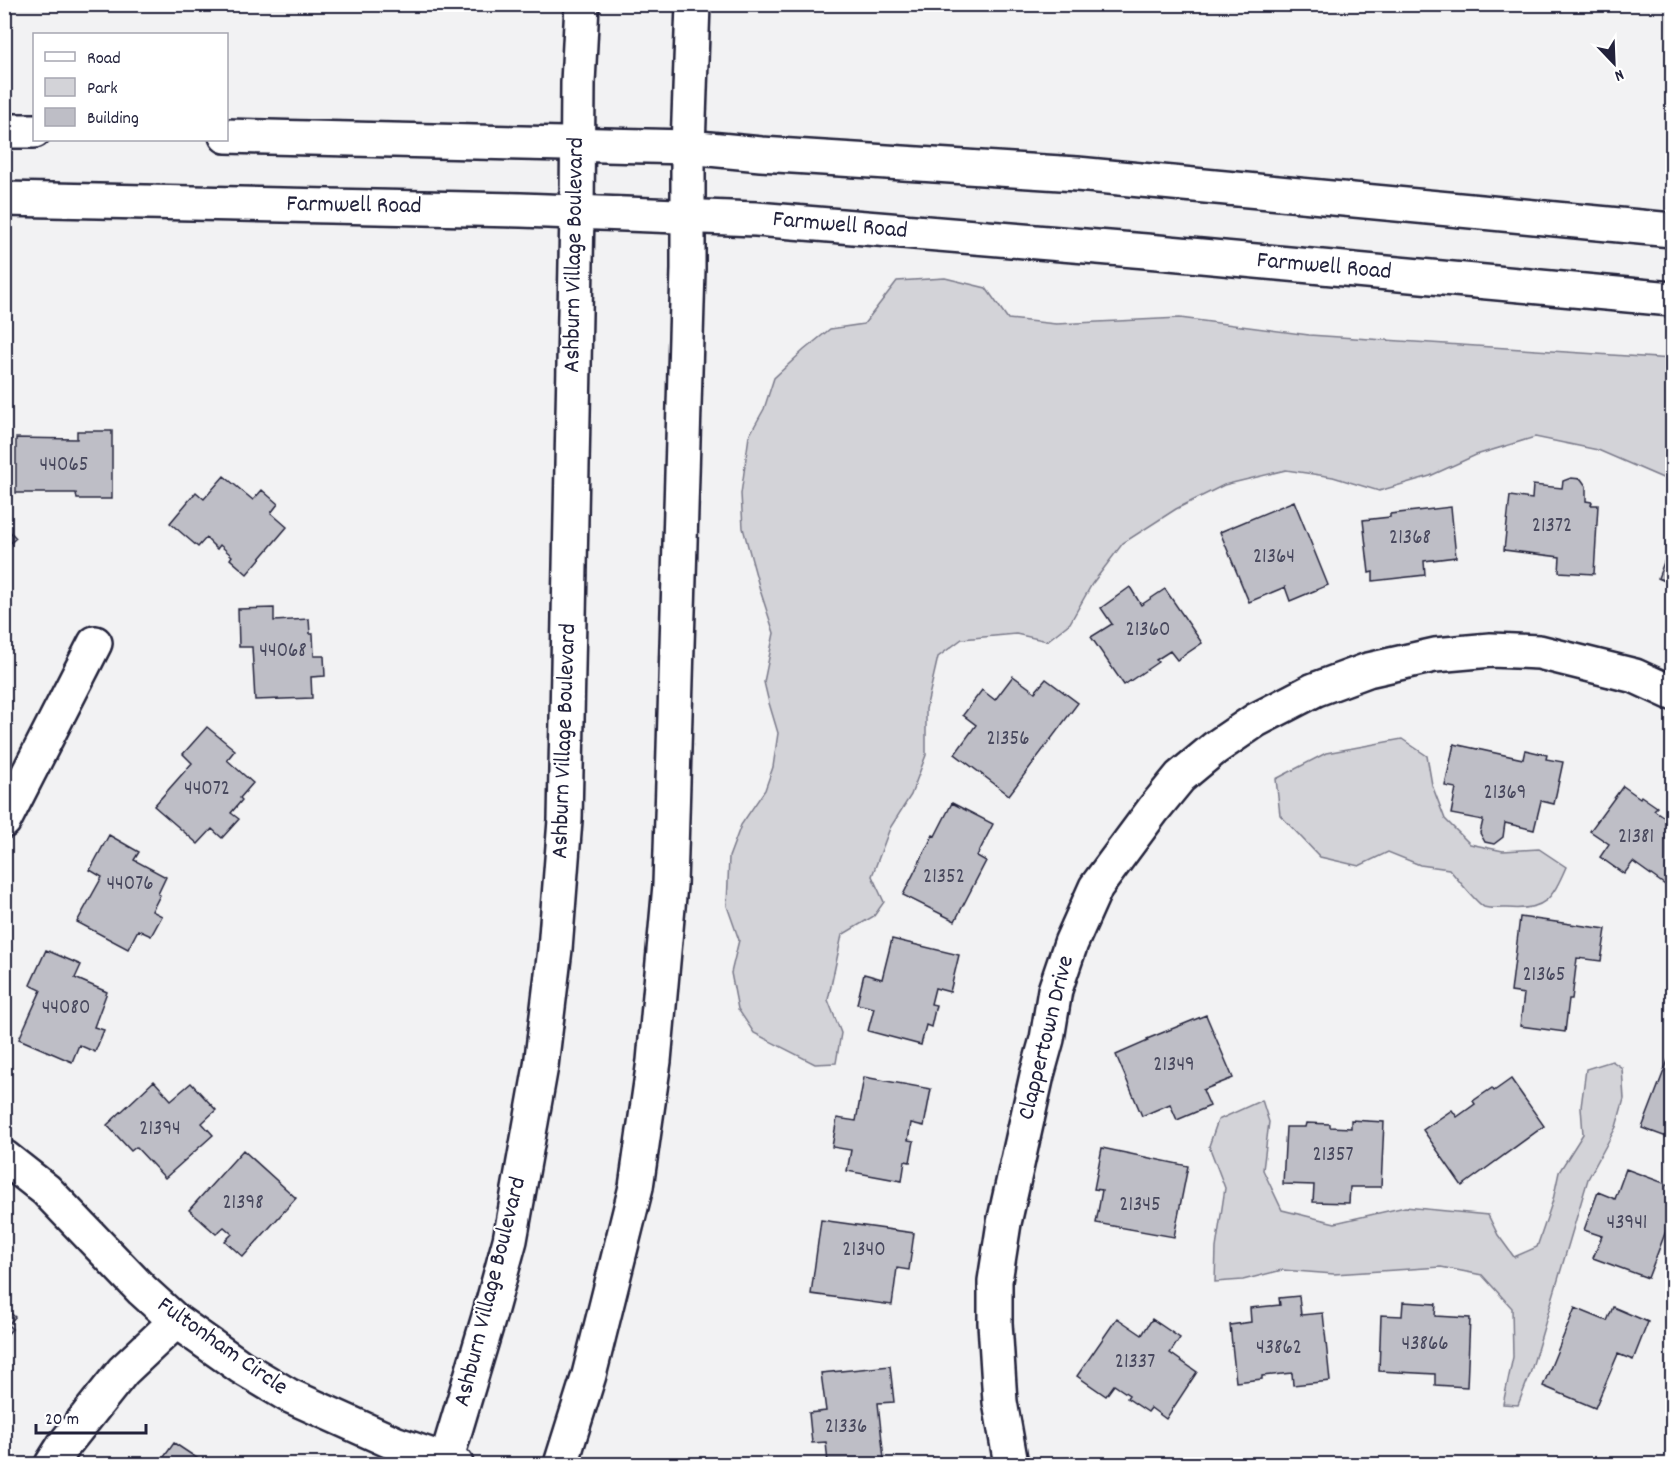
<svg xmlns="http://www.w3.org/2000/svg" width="1677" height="1469" font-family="Dekko,sans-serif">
<rect width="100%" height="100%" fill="#f2f2f3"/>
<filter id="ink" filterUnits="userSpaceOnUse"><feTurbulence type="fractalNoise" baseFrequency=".0167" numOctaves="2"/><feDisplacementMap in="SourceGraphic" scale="12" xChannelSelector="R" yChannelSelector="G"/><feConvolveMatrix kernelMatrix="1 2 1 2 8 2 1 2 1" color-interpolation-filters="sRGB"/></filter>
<g filter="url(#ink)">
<!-- green -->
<path fill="#d3d3d8" stroke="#7a7a8a" stroke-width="1.5" d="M945,278l41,10 22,31 48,5 124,-6 129,17 363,24v123l-74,-32 -63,-13 -59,18 -46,21 -51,15 -46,-14 -47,-7 -62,15 -48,24 -53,34 -31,41 -22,39 -23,18 -31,-7 -54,5 -24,18 -12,52v46l-15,40 -21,33 -18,48 12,26 -10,14 -32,19 -14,65 13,33 -5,30 -21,1 -61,-31 -16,-24 -7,-36 8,-33 -12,-34 2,-49 12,-32 24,-35 8,-23 5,-34 -9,-30 -5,-21 10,-49 -14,-43 -17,-62 -2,-34 8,-58 15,-27 10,-31 30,-28 26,-21 34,-5 33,-43z
M1402,739l25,17 5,29 13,34 25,25 33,7 36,-2 27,18c-14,32 -21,44 -58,41 -7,0 -18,1 -24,-1 -8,-4 -28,-30 -35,-38l-29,-4 -32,-13 -29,14 -39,-9 -40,-42 -4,-36 50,-26z
M1612,1061l10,7 2,31 -8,28 -28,52 -58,195 -12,31 -15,-1 10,-47 -1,-49 -30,-33 -41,-8 -107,7 -52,-4 -39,10 -28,2 1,-34 9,-60 -16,-42 9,-26 44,-20 7,22 -6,48 19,40 53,13 70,-16 83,8 10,20 16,22 23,-10 16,-47 6,-28 24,-38 -2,-27 5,-38z"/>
<!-- building -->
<path fill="#bebec6" stroke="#22223b" stroke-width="1.5" d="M77,431h35v68h-35l-1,-6h-60v-55l61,1z
M224,476l29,24 9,-10 16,14 -7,9 16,14 -40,47 -17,-15 2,-3 -12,-11 -3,4 -11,-11 -8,9 -28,-24 26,-31 8,7z
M1571,478l10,1 5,7v15l6,1 -1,3h7l-4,69 -35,-2 1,-15 -56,-7 6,-54 22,3 1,-14 29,3 1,-7z
M1294,501l34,84 -38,16 -5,-14 -36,15 -29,-70z
M1451,507l5,50 -32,4 1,14 -52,6v-9l-4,1 -6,-53 27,-3v-3z
M4,525l12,13 -12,11z
M1672,541v43l-14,-6z
M1130,587l11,18 24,-16 37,54 -25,17 -7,-9 -14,9 2,2 -34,23 -33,-48 21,-13 -11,-16z
M274,608v13l35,-2 1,15h3l1,22h10l1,20 -14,1 1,21 -57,2 -3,-53h-13l-1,-38z
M1013,676l22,16 11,-13 32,24 -69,92 -54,-41 21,-29 -13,-10 19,-25 13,10z
M207,727l28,23 -8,10 26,23 -13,15 2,2 -11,13 8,6 -17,19 -10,-9 -14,15 -44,-38 38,-43 -9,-9z
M1454,744l69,15 2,-9 22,5 -1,4 17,3 -9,42 -13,-3 -7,29 -29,-7 -2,14 -9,7 -9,-2 -5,-9 3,-13 -32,-6 5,-26 -11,-2z
M1623,786l17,12 1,-2 16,11 -3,3 16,11 2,-3v63l-4,6 -35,-25 -9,12 -24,-17 9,-13 -19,-13z
M952,803l41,21 -16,32 9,5 -31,60 -52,-26 30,-60 2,1z
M109,835l30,17 -5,8 32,17 -8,17 2,1 -8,16 10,5 -11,20 -13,-6 -10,19 -51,-27 25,-45 -12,-7z
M1520,917l86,12 -5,32 -24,-3 -5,41h-3l-4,33 -45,-6 4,-32 -13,-2z
M892,939l67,16 -9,37 -15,-4 -4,16 5,1 -5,22 -5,-2 -5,20 -53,-14 6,-23 -17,-4 7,-30 18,5z
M46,950l35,15 -6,13 32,14 -13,35 10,3 -9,22 -16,-7 -7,17 -53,-23 22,-49 -11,-5z
M1206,1015l27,63 -30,12 7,16 -33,14 -7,-16 -28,12 -26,-61 32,-14 -1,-2z
M1672,1050v89l-30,-11z
M864,1077l67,12 -7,37 -13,-3 -3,17 6,1 -4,21 -5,-1 -3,20 -55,-10 4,-21 -19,-3 5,-29 19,3z
M1511,1079l33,47 -82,60 -39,-56 29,-20 5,7 18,-13 -2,-3 19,-13 2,3z
M154,1081l17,19 20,-17 25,27 -14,13 11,12 -48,43 -29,-31 -5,4 -24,-26z
M1351,1120l33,2 -3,65h-31l-1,16 -36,-1 1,-17 -31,-1 3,-57h19l1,-4 24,1v3l21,1z
M1102,1148l86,18 -14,71 -78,-14 6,-33 -8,-1z
M243,1150l53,48 -53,59 -18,-16 7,-7 -8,-7 -8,7 -27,-24z
M1626,1169l46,17v39l-3,-2 -21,55 -55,-20 9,-22 -18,-6 14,-38 17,7z
M821,1220l93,13 -5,37 -12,-2 -5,37 -81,-11z
M1299,1296l2,19 22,-2 7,68 -37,4 -1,-12 -30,3v3l-26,3 -6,-57 21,-3 -1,-14 30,-3 -1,-7z
M1403,1302l33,2 -1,12 35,2 -3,69 -32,-2v-11l-56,-3 2,-56 21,1z
M4,1307l11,10 -7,8 4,4 -8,9z
M1613,1307l35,15 -15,38 -15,-6 -23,54 -52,-22 32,-78 32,13z
M1117,1318l25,17 10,-16 28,19 -10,15 27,19 -31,47 -15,-11 -3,4 -21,-14 2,-3 -15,-10 -8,11 -29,-20z
M890,1366l4,36 -16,1 6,56 -56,5 -2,-22 -14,1 -3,-30 17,-2 -5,-38z
M174,1443l32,21h-47z"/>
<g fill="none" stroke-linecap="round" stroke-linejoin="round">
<defs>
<path id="minor" d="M4,821l91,-178
M4,1157l42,33 96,100 34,31 65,46 47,28 109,49 59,20
M52,1464l12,-19 59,-74 53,-50
M1011,1464l-11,-62 -5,-79v-42l9,-58 33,-148 10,-36 8,-49 16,-47 25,-56 57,-77 27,-33 35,-29 41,-28 58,-30 54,-20 67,-15 56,-5 48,2 96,24 37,17"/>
<path id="secondary" d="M445,1464l43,-144 22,-80 31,-174 14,-117 10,-129 12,-608 1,-129 4,-79
M561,1464l28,-89 47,-188 18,-126 16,-176 18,-616v-122l5,-143"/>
<path id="primary" d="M4,131h30
M226,136l462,11 73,7 316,20 595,56
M4,199l517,11 235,9 402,33 514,47"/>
</defs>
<!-- minor casing -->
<use href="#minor" stroke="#22223b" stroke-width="38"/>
<!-- secondary casing -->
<use href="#secondary" stroke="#22223b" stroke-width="38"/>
<!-- primary casing -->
<use href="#primary" stroke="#22223b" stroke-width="38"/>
<!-- minor -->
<use href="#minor" stroke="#fff" stroke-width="33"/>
<!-- secondary -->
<use href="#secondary" stroke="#fff" stroke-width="33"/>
<!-- primary -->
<use href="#primary" stroke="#fff" stroke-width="33"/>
</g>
</g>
<g text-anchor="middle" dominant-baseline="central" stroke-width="4.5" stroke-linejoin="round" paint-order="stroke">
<!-- number labels -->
<g font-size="21" fill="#49495e">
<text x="64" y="466">44065</text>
<text x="1552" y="527">21372</text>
<text x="1410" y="539">21368</text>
<text x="1274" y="558">21364</text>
<text x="1148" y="631">21360</text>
<text x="283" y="652">44068</text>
<text x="1008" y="740">21356</text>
<text x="207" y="790">44072</text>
<text x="1505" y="794">21369</text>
<text x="1636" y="838">21381</text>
<text x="944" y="878">21352</text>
<text x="130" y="885">44076</text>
<text x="1544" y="976">21365</text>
<text x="66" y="1009">44080</text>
<text x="1174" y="1066">21349</text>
<text x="160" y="1130">21394</text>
<text x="1333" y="1156">21357</text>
<text x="243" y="1204">21398</text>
<text x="1140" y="1206">21345</text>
<text x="1627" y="1224">43941</text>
<text x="864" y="1251">21340</text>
<text x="1425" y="1345">43866</text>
<text x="1279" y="1349">43862</text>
<text x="1135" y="1363">21337</text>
<text x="846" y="1428">21336</text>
</g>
<!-- street labels -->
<g font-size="24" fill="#22223b" stroke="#fff">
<text transform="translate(354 206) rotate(1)">Farmwell Road</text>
<text transform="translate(840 226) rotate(5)">Farmwell Road</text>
<text transform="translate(575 255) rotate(-89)">Ashburn Village Boulevard</text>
<text transform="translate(1324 267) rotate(5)">Farmwell Road</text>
<text transform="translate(565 741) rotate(-88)">Ashburn Village Boulevard</text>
<text transform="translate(1047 1038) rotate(-76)">Clappertown Drive</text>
<text transform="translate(491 1292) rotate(-76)">Ashburn Village Boulevard</text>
<text transform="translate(222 1347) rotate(35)">Fultonham Circle</text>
</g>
</g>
<!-- margin -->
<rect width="1677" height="1469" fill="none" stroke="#fff" stroke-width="24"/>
<rect x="12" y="12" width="1653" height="1445" fill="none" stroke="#22223b" stroke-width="2" filter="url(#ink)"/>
<!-- legend -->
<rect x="33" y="33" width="195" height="108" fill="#ffffff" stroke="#a7a7b1" stroke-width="1.5"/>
<rect x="45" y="52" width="30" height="9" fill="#ffffff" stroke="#a7a7b1" stroke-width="1.5"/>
<text x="87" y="63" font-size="18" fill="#22223b">Road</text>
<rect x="45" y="78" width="30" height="18" fill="#d3d3d8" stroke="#a7a7b1" stroke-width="1.5"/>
<text x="87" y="93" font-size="18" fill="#22223b">Park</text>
<rect x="45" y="108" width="30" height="18" fill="#bebec6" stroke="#a7a7b1" stroke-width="1.5"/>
<text x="87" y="123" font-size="18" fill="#22223b">Building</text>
<!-- north arrow -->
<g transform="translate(1614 63) rotate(157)" stroke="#ffffff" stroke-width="4.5" paint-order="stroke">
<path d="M0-4.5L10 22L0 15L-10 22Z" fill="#22223b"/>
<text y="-9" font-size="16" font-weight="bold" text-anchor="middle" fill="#22223b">N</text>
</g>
<!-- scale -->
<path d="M36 1424v9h110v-9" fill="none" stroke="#22223b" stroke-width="3"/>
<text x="45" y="1424" font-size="18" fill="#22223b" stroke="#ffffff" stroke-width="4.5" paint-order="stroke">20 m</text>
</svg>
